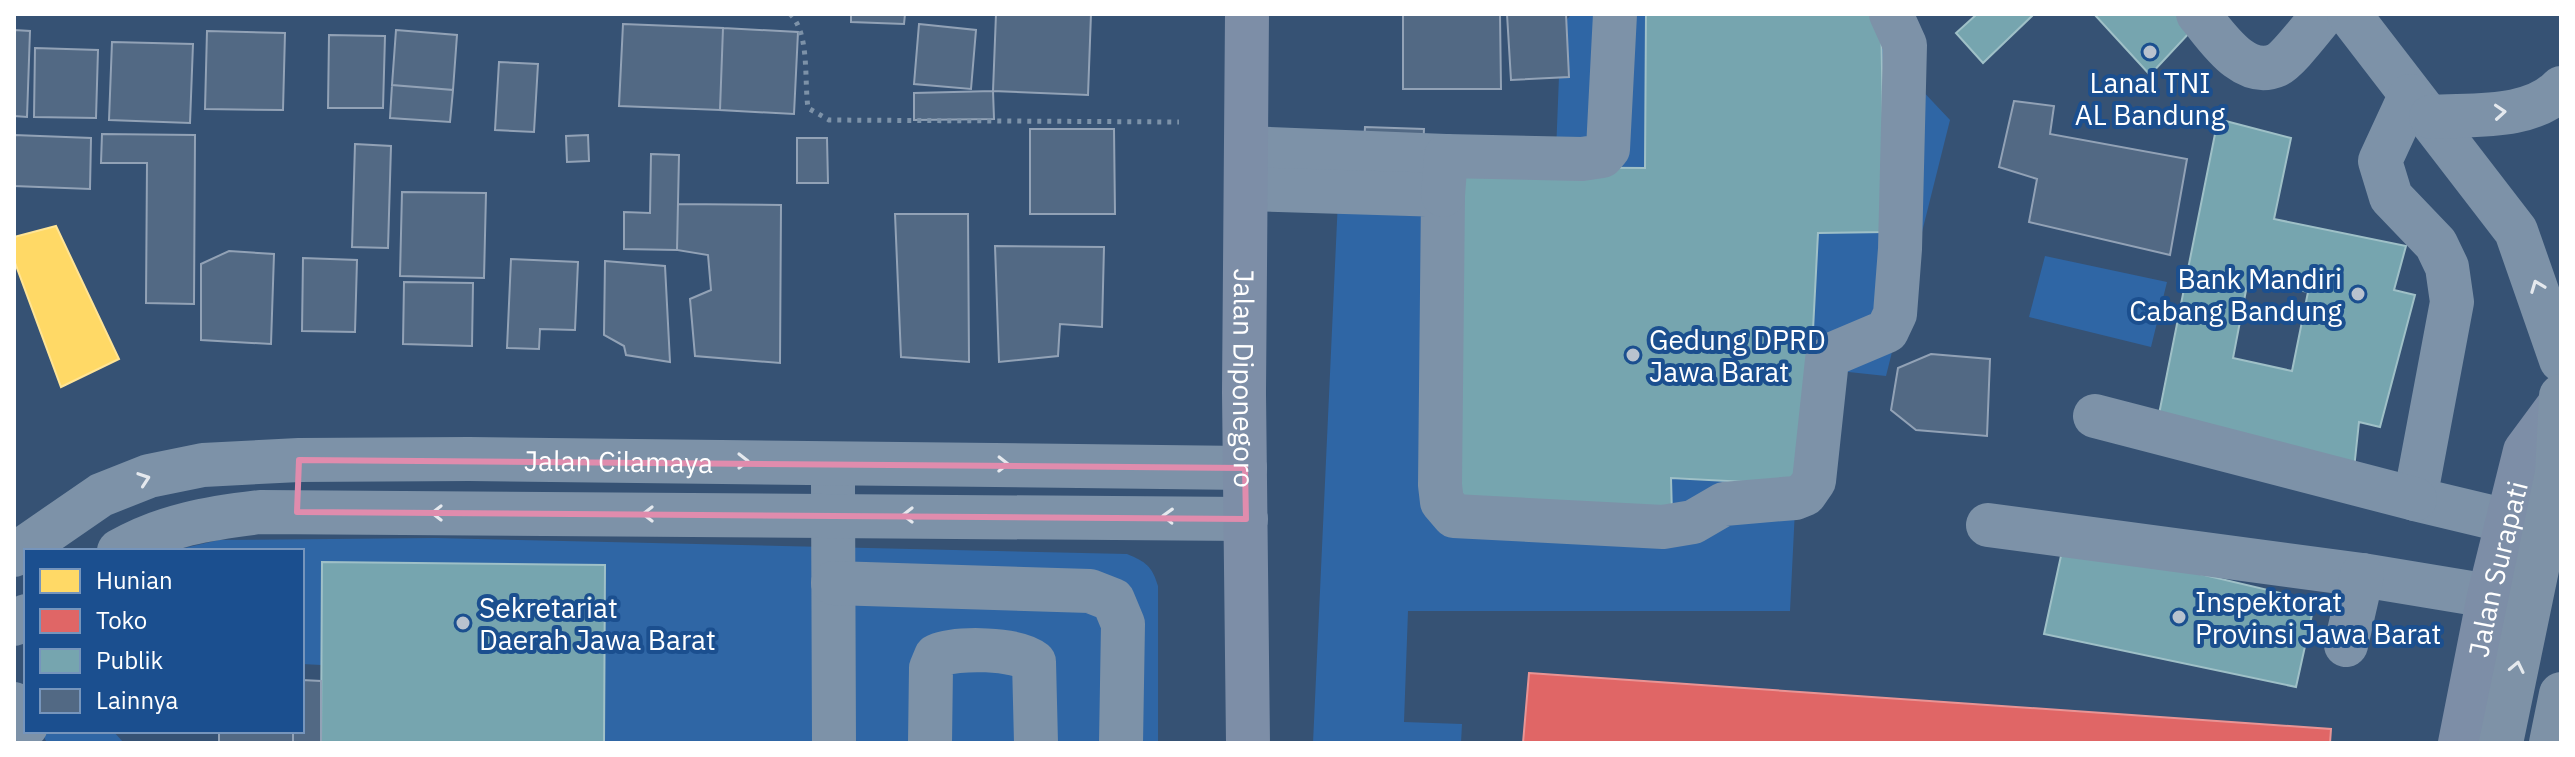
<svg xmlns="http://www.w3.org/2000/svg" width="2575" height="757" font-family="'IBM Plex Sans',sans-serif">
<rect width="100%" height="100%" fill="#365274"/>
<!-- green -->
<path fill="#2f66a5" d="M1572,14h278l100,106 -64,256 -84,-9 -12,244h-382l-4,111 58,2 -1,19h-148l26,-565h216l6,-153z
M2045,256l122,26 -16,65 -122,-30z
M435,538l692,16c19,8 25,12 31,32v157h-554l1,-178 -282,-3 -2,103 -19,-1v-113h-131l48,-11z
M41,731h72l11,12h-77z"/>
<!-- homes -->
<path fill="#ffd966" stroke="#ffe494" stroke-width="2" d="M56,226l63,133 -58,28 -47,-127v-23z"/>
<!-- shops -->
<path fill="#e06666" stroke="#e99494" stroke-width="2" d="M1529,673l802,56 -1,14h-807z"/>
<!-- public -->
<path fill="#76a5af" stroke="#9fc0c7" stroke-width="2" fill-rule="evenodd" d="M1646,14h235l4,218 -67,1 -13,252 -134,-7 1,37 -222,-6 10,-342 185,1z
M1977,14h57l-51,49 -27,-30z
M2094,14h85l13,16 -42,45z
M2218,119l73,19 -17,81 132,27 -12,44 21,5 -35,132 -21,-5 -5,47 -195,-55zM2248,280l60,12 -16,79 -59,-13z
M2064,542l251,59 -19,86 -252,-53z
M322,562l283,3 -1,178h-283z"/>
<!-- building -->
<path fill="#526984" stroke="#92a2b6" stroke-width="2" d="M851,14h54l-1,10 -53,-2z
M996,14h95l-3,81 -95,-4z
M1403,14h97l1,75h-98z
M1507,14h59l3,63 -58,3z
M623,24l100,4 -3,82 -101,-4z
M919,24l57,6 -5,59 -57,-5z
M723,28l75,4 -4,82 -74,-4z
M14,30l16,1 -3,86 -13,-1z
M396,30l61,5 -4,55 -61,-5z
M207,31l78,2 -2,77 -78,-1z
M329,35l56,1 -2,72h-55z
M112,42l81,2 -3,79 -81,-3z
M35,48l63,2 -2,68 -62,-1z
M499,62l39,2 -4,68 -39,-2z
M392,85l61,5 -3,32 -60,-4z
M993,91l1,28 -80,1v-27z
M2014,101l40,5 -4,28 137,25 -17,96 -141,-33 8,-43 -38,-12z
M1365,127l59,2 -1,20 -59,-2z
M1030,129h84l1,85h-85z
M102,134l93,1 -1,169 -48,-1 1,-140h-46z
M14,135l77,3 -1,51 -76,-3z
M588,135l1,26 -22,1 -1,-26z
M797,138h30l1,45h-31z
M355,144l36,2 -3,102 -36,-1z
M651,154l28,1 -2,95 -53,-1v-37l26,1z
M402,192l84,1 -2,85 -84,-2z
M678,204l103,1 -1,158 -85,-7 -5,-57 21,-9 -3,-35 -31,-5z
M895,214h73l1,148 -68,-5z
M995,246l109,1 -2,80 -42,-3 -2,32 -59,6z
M229,251l45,3 -3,90 -70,-4v-76z
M303,258l54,2 -2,72 -53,-1z
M511,259l67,3 -3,68 -35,-1 -1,20 -32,-1z
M605,261l60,5 5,96 -44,-7 -2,-9 -20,-11z
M404,282l69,1 -1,63 -69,-2z
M1931,354l59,5 -3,77 -71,-6 -25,-20 7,-42z
M302,680l19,1v62h-28v-12h9z
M219,731h74v12h-74z"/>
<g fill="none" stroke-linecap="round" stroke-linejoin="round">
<!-- path -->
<path stroke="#7d92a8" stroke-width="5" stroke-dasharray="4 6" stroke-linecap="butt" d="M790,14c20,19 14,65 18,94l21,12 350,2"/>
<!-- minor -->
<g stroke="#7d92a8" stroke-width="44">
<path d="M2198,14c18,21 45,66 79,51 12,-6 36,-39 47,-51"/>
<path d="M2349,14l167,217 45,129"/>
<path d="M2410,96l-30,65 11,36 45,47 11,23 5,35 -37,197 92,22"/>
<path d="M2431,117c42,-3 100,3 130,-29"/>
<path d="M1247,148l199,8"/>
<path d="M1246,189l197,6 -3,290 2,17 12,14 209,11 30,-5 31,-18 71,-6 10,-4 9,-13 13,-121 8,-7 52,-22 8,-17 5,-65 5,-204 -14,-31"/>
<path d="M1443,195l3,-39 136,3 20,-3 6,-7 7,-135"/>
<path d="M2095,416l320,83"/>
<path d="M833,485l1,258"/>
<path d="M1988,525l374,50 127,21"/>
<path d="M119,551c46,-26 90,-33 141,-39l986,7"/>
<path id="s1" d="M14,555l87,-60 48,-19 54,-11 96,-5 170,-1 776,9"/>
<path d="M833,583l257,8 23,9 10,24 -2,119"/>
<path d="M14,624l12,-8"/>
<path d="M2346,645l16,-70"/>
<path d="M14,704l12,22"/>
<path d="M930,743l1,-75 5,-12c21,-9 81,-8 98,6l2,81"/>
</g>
<!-- major -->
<g stroke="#7d8ea7" stroke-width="44">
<path id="s2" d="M1247,14l-3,379 4,350"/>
<path id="s3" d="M2460,743l29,-147 36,-145 34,-46"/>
</g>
<!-- highway -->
<path stroke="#7e92a7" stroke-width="44" d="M2501,743l56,-270 4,-77
M2551,743l10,-49"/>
</g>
<!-- one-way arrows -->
<defs><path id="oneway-chevron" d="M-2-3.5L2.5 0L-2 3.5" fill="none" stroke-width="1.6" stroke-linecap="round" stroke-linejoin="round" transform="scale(2)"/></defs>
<g stroke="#e5e9ee">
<use href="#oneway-chevron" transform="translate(2500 112) rotate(-4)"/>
<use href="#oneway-chevron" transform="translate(2537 286) rotate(-111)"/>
<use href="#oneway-chevron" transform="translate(743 461)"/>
<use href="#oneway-chevron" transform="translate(1003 464) rotate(1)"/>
<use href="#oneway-chevron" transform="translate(144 479) rotate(-19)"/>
<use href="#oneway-chevron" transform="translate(437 513) rotate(-180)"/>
<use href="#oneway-chevron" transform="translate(648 514) rotate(-180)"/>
<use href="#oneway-chevron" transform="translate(908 515) rotate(-180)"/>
<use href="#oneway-chevron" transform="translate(1168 516) rotate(-178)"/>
</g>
<use stroke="#e5e9ed" href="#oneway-chevron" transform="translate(2517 667) rotate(-78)"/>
<!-- marked area -->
<path fill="none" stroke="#e08cad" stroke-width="6" stroke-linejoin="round" d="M299,460l946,8 1,51 -949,-7z"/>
<!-- markers -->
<g fill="#b9c2ce" stroke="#1b4f8f" stroke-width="3">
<circle cx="2150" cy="52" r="8"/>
<circle cx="2358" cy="294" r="8"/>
<circle cx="1633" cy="355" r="8"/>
<circle cx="2179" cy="617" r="8"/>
<circle cx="463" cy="623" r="8"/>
</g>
<g text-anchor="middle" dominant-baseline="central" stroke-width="8" stroke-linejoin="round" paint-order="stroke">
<!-- poi labels -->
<g font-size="28" fill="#fff" stroke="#1b4f8f" text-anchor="start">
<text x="2150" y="82" text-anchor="middle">Lanal TNI<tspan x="2150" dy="32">AL Bandung</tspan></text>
<text x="2342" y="278" text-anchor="end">Bank Mandiri<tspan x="2342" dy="32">Cabang Bandung</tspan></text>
<text x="1649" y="339">Gedung DPRD<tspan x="1649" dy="32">Jawa Barat</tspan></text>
<text x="2195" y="601">Inspektorat<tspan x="2195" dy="32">Provinsi Jawa Barat</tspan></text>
<text x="479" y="607">Sekretariat<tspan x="479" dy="32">Daerah Jawa Barat</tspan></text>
</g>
<!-- street labels -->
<g font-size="28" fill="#fff" stroke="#1b4f8f">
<text stroke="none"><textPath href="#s2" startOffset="364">Jalan Diponegoro</textPath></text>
<text stroke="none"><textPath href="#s1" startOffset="628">Jalan Cilamaya</textPath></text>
<text stroke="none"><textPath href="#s3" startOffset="178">Jalan Surapati</textPath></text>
</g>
</g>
<!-- border -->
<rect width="2575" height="757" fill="none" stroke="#ffffff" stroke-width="32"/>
<!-- legend -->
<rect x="24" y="549" width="280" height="184" fill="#1b4f8f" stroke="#7695bc" stroke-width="2"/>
<rect x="40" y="569" width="40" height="24" fill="#ffd966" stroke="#7695bc" stroke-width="2"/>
<text x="96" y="589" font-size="24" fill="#ffffff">Hunian</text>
<rect x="40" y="609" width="40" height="24" fill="#e06666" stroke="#7695bc" stroke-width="2"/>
<text x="96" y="629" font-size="24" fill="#ffffff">Toko</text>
<rect x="40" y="649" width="40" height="24" fill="#76a5af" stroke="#7695bc" stroke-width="2"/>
<text x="96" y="669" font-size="24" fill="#ffffff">Publik</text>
<rect x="40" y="689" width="40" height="24" fill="#526984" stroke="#7695bc" stroke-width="2"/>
<text x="96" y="709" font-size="24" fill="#ffffff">Lainnya</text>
</svg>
